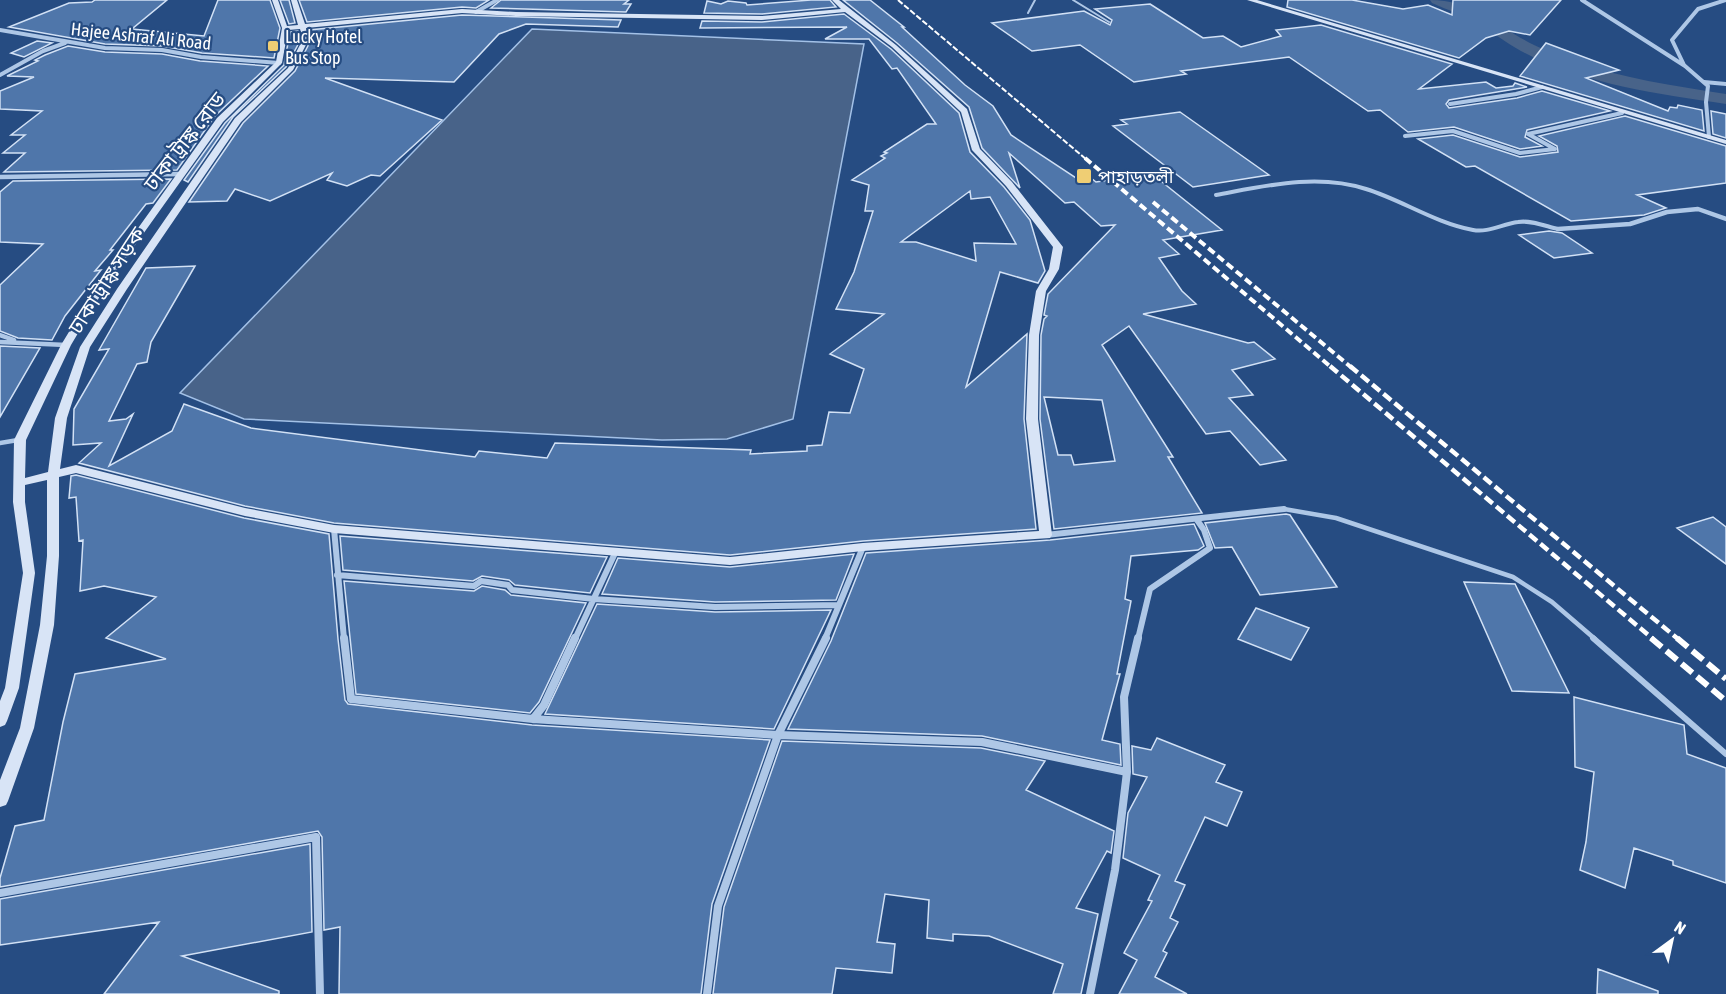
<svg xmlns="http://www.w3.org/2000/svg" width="1726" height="994" font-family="'Asap Condensed','Noto Sans Bengali',sans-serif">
<rect width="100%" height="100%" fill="#264c82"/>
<!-- water -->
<path fill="#486389" stroke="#a3c1e7" stroke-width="1.5" d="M532,29l332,15 -71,375 -66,20 -65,1 -418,-21 -64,-26z"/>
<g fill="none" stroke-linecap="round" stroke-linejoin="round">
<!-- canal -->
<path fill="#486389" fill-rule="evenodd" d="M1430,0c44,0 67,27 104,45 12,6 26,11 38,16 50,17 102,25 154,33v10c-68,-10 -144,-20 -205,-53 -15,-8 -28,-19 -43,-28 -14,-8 -31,-13 -46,-20z"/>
</g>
<!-- building -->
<path fill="#4f76aa" stroke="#d2e1f5" stroke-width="1.5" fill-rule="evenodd" d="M95,0h72l-35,29 72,7 14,-36h52l10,28 -6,30 -72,-5 -40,-7 -57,-2 -96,-17 60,-24 23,-1z
M280,0h9l6,23 -6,1z
M299,0h190l-13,8 -14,-1 -155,15z
M501,0h128l-5,4h7l-5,8 -135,-4z
M811,0h19l6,7 -74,7 -58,-1 3,-12 14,3 7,-3 18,2 1,2z
M843,0h27l34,27h-2l63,58 28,21 18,29 68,45 12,-2 5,4 56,-8 70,56 -59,10 16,14 -20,4 23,33 14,13 -53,10 105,29 6,-1 21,17 -43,11 21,25 -24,3 57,62 -26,5 -30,-34 -24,3 -77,-108 -27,19 71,112h-5l34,56 -148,16 -14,-110 1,-84 3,-16 3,-3 -3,-1 4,-21 67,-69 -14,1 -27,-24 -9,1 -56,-50 11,35 -38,-40 -13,-41 -72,-64zM1044,397l58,3 13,61 -41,4 -3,-10h-13z
M1288,0h64l51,9 25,-4 24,10 1,-15h108l-31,35 -21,-4 -23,7 -27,20 -172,-51z
M1150,4l53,34 20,-2 18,11 40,-11 -5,-6 45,-5 131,39 -33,25 67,-7 10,6 17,-2 2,-3 12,4 -78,13 -3,4 3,4 68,-10 25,-7 68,20 -83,19 -2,7 17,9 -22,3 -66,-22 -46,5 -28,-22 -12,1 -79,-54 -108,14 5,3 -52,8 -54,-37 -48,6 -40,-28 92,-12 26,14 2,-5 -17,-11z
M844,14l47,35 68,64 11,39 34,35 26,33 15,51 -7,12 -38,-11 -34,115 61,-53 -3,85 12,110 -173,12 -133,14 -396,-32 -89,-17 -166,-43 22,-20 -28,2 1,-36 35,-60 -10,1 47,-82 49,-2 -44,76 -4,20 -10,2 -28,57 17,-2 7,-5 -24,52 63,-35 12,-27 67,24 224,29 4,-6 68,7 8,-15 196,7 -1,4 57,-3v-5l15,-1 7,-33 21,1 14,-44 -34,-15 54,-40 -48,-5 18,-37 19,-61h-8l4,-26 -17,-5 33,-22 -4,-2 6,-3 -3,-1 43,-28h9l-39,-56 -5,1 -23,-30h-44l22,-12 -147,1 2,-7 60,1zM970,191l1,8 19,-2 26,47 -42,-1 2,18 -60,-19h-15z
M462,15l159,5 -3,7 -92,-3 -27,10 -45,48 -129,-4 117,42 -62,56 -9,-1 -24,11 -20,-6 5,-7 -62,28 -35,-12 -8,12 -38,1 54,-79 52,-52 16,-31 -2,-10z
M298,31l3,8 -15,28 -53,50 -45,65 -4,-2 41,-57 59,-58 6,-33z
M37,41l15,2 -28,14 -13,-4z
M1546,43l73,27 -33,8 82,33 2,-4 7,1 1,-3 24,5 2,21 -184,-55z
M68,46l37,6 57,2 38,7 68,5 -53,50 -38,54 -173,2 21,-19h-22l22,-18h-14l31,-24 -42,-2v-18l34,-14 -27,-1 31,-15 -3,-1 10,-5z
M1711,111l15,3v24l-13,-4z
M1180,112l89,63 -76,12 -80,-61 14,-2 -6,-4z
M1625,116l101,30v37l-89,12 29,13 -22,7 -73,6 -96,-55 -9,1 -48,-28 35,-4 67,22 38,-5 -1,-6 -18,-10z
M171,179l-18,24 -7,1 -36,46h3l-18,21 6,-1 -36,46 -13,24 -34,-2 -18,-7v-46l43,-41 -43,-2v-50l13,-11z
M1549,231l13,2 30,20 -38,5 -35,-23z
M0,346l40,2 -40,69z
M76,475l168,43 85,16 9,105 7,61 3,4 184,21 238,15 -58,164 -11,90h-362l1,-67 -16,3 -2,-93 -4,-6 -318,56v-9l15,-52 29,-6 19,-98 12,-48 91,-15 -60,-21 50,-41 -52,-11 -24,5 3,-51 -4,1 -3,-44 -7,1 2,-22z
M1286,514l4,1 47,72 -77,8 -28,-48 -17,1 -10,-25z
M1713,517l13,10v37l-49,-36z
M1194,524l10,22 -6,4 -67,6 -6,43 6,2 -14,73h3l-18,66 18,4 1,21 -139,-29 -194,-7 43,-88 35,-88 184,-13z
M340,536l267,21 -17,36 -75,-8 -6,-5 -27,-4 -9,5 -130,-11z
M854,554l-18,46 -121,2 -113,-8 16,-36 112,9z
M344,581l130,10 8,-5 23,4 6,5 75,8 -47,99 -9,11 -174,-19z
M1464,582l51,2 54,109 -57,-2z
M597,604l118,8 116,-2 -57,119 -229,-15z
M1256,608l53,20 -18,32 -53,-21z
M1574,697l110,28 3,29 39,14v115l-53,-18v-4l-39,-13 -9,40 -45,-18 6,-28 8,-70 -19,-5z
M1157,738l68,27 -9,17 26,10 -15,34 -22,-9 -30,64 10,4 -15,33 8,4 -15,29 4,2 -12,24 32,17h-68l18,-34 -13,-7 28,-52 -4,-1 12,-25 -37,-17 5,-45 19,-36 -14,-3 -1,-28 19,4z
M782,741l199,7 64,13 -19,29 88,41 -3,22 -4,-2 -31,57 22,6 -17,80h-28l10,-30 -74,-28 -36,-2v7l-26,-3 2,-38 -44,-6 -8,48 18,2 -3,29 -56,-5 -4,26h-119l11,-87z
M310,844l2,88 -130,24 97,35v3h-175l55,-72 -159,23v-46z
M1598,969l60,22v3h-61z"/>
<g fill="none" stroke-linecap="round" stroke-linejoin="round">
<!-- lane-far3 -->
<path stroke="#aec7e6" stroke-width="2" d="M1073,0l36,22
M1028,13l7,-13"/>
<!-- lane-far2 -->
<path stroke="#aec7e6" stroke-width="4" d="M1216,195c49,-9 101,-22 150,-6 36,11 69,34 107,41 15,3 29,-6 45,-8 13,-2 27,4 40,7"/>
<!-- lane-far1 -->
<path stroke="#aec7e6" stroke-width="4.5" d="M0,443l18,-3
M1284,509l52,9 177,59 39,25 43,37"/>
<!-- lane -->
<path stroke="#aec7e6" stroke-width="6" d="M1593,638l133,116"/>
<!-- street-far3 -->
<path stroke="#aec7e6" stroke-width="4" d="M1582,0l103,66 23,20 -2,16 3,35
M476,12l21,-12
M0,30l105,18 57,2 39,7 78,6
M1684,65l-12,-25 26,-31 28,-9
M0,75l43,-24 22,-8
M1704,82l22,2
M1450,104l66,-10 26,-7
M1405,136l48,-5 67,22 35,-4 -27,-15 94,-21"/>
<!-- street-far2 -->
<path stroke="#aec7e6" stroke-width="4.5" d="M0,177l180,-3
M1558,229l72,-5 37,-12 31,-3 28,10
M0,335l14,5
M0,342l66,3"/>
<!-- street-far1 -->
<path stroke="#aec7e6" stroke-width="6" d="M334,529l10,110
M1046,535l238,-26
M337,575l137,11 7,-5 27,4 4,5 82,9 121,8 123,-2
M575,639l41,-88
M825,639l38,-92
M1138,639l12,-50 60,-41 -6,-18 -7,-10"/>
<!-- street -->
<path stroke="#aec7e6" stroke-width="8" d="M344,638l7,61 182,20 245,16 204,7 145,30
M533,719l11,-14 31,-67
M0,893l316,-56 4,157
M707,994l11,-88 60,-171 48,-97
M1090,994l25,-124 12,-98 -3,-75 14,-59"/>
<!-- secondary -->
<path fill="#d8e4f6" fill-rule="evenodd" d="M272,0h6l9,26 11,-1 -7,-25h6l8,24 157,-15 54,3 246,4 79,-7 -9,-9h7l57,45 71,64 13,40 32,33 51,65 -4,22 -13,22 -7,44 -1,84 14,116 -2,3 -187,13 -133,14 -396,-32 -89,-17 -169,-43 -17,4v79l-5,69 -20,103 -26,73 -2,4 -6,2v-27l20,-52 20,-103 7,-69v-76l-22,5v17l10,71 -16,115 -12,33 -2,4 -5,2v-26l5,-13 18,-115 -10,-71 1,-62 47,-95 37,-61 119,-166 59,-56 6,-34zM845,12l47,35 69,65 11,38 34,36 47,61 -4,22 -13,22 -7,44 -3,84 13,112 -176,12 -133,14 -396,-32 -89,-17 -169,-43 -16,4 7,-51 23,-71 37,-58 114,-167 52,-52 16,-31 -3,-11 156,-15 54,3 246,4zM300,29l3,10 -15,29 -53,50 -118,171 -37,58 -25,71 -7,54 -23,6 1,-38 45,-95 35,-59 117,-164 59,-59 6,-33z
M1247,0h10l469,140v4z"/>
<!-- rail-far3 -->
<path stroke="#fff" stroke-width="2" stroke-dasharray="6 2" stroke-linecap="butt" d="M898,0l189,160"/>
<!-- rail-far2 -->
<path stroke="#fff" stroke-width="4" stroke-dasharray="8 4" stroke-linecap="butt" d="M1085,158l247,210
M1153,202l199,166"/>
<!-- rail-far1 -->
<path stroke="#fff" stroke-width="4.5" stroke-dasharray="10 4.5" stroke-linecap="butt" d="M1330,366l323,273
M1350,366l328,273"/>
<!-- rail -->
<path stroke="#fff" stroke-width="6" stroke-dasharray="14 6" stroke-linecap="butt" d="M1651,638l75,63
M1677,638l49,41"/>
</g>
<!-- markers -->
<g fill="#efce74" stroke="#264c82" stroke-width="2">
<rect x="267" y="40" width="12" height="12" rx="3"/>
<rect x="1076" y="168" width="16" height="16" rx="3"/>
</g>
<g text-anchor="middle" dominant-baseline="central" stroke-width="4.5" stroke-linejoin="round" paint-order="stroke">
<!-- far-street labels -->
<g font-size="18" fill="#fff" stroke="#264c82">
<text transform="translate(141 36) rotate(6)">Hajee Ashraf Ali Road</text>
</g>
<!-- far-poi labels -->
<g font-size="18" fill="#fff" stroke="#264c82" text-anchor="start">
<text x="285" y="36">Lucky Hotel<tspan x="285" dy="21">Bus Stop</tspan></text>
<text x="1098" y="176">পাহাড়তলী</text>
</g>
<!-- street labels -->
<g font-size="21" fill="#fff" stroke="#264c82">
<text transform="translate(184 141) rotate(-52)">ঢাকা ট্রাঙ্ক রোড</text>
<text transform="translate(106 280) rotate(-57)">ঢাকা ট্রাঙ্ক সড়ক</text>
</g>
</g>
<!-- north arrow -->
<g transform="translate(1672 940) rotate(33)" stroke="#264c82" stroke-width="4.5" paint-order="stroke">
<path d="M0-4.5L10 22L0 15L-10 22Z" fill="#ffffff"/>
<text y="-9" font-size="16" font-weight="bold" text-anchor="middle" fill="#ffffff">N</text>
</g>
</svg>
